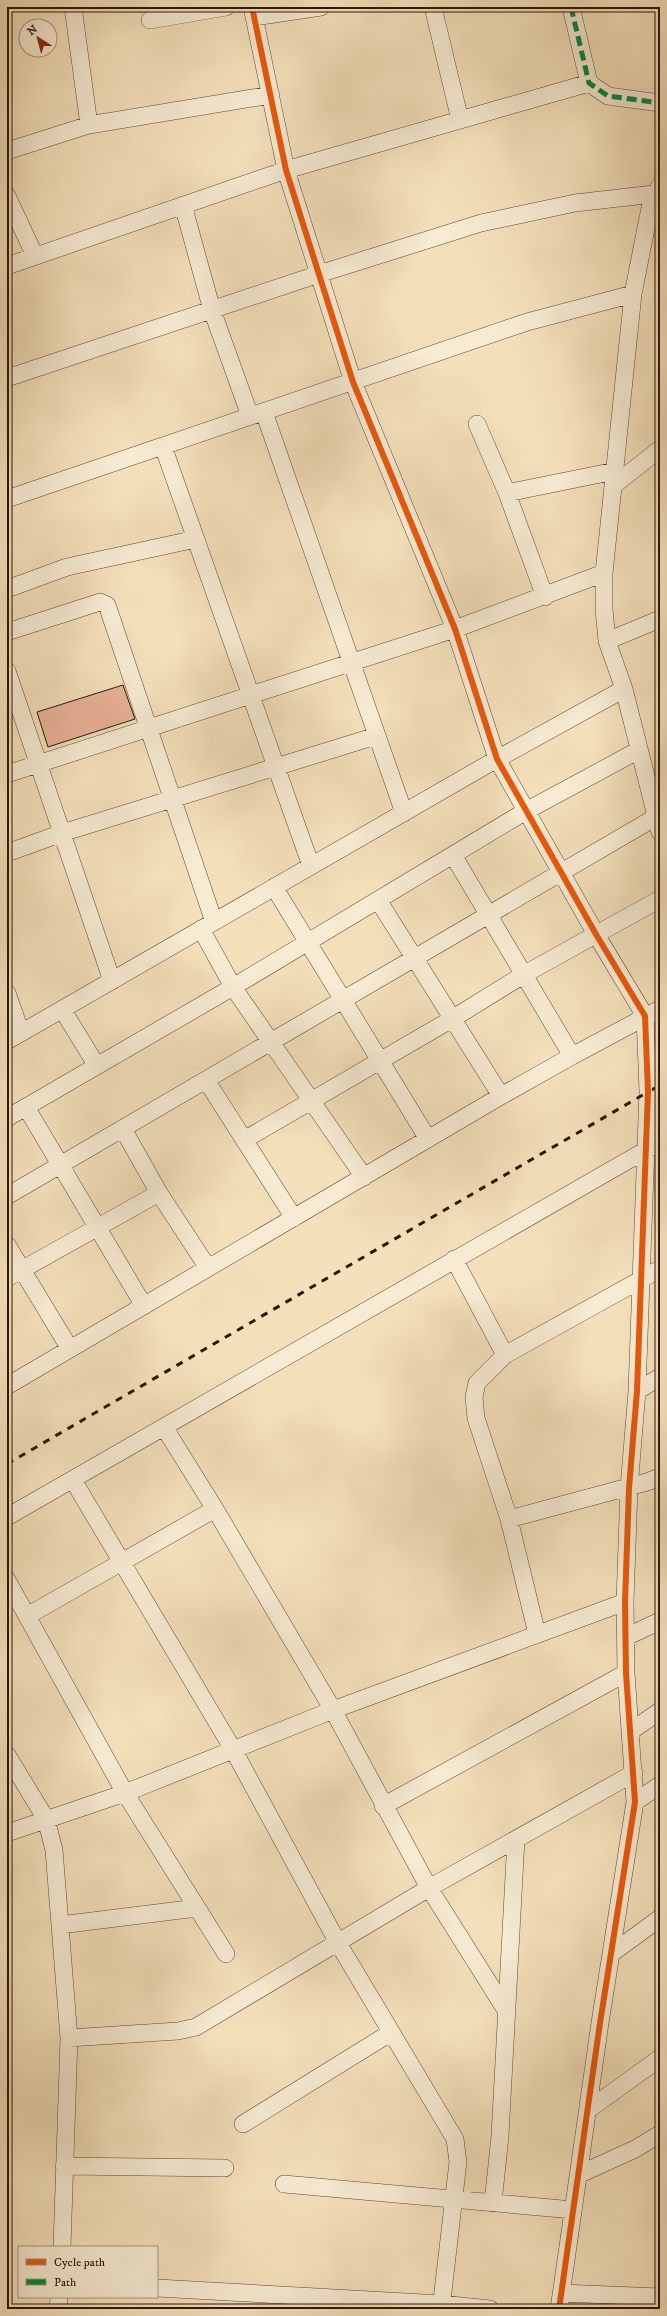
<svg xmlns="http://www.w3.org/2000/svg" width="667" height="2316" font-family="'IM FELL DW Pica',serif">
<rect width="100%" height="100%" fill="#f3e0bb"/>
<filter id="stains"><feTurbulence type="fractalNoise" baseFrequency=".005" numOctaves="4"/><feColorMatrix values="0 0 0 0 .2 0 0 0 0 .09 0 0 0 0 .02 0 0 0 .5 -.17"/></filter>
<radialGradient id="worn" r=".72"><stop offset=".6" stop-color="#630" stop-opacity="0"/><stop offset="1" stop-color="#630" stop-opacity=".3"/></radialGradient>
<!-- building -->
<path fill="#eab39a" stroke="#2b1503" d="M123,685l12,34 -87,28 -11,-35z"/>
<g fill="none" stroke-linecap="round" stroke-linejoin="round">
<defs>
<path id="minor" d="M73,7l16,118
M252,7l34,163 67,212 102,247 42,130 100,177 48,80 3,75 -11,300 -8,97 -4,114 1,71 9,129 -35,221 -41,286
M433,7l27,113
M571,7l18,76 19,13 52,7
M254,17l67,-10
M150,20l76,-13
M7,151l82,-26 182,-30
M660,185l-10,23 -17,86 -29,279v36l3,32 17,48 36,143
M7,196l28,60
M183,205l29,105 38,106
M7,266l279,-96 303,-87
M7,378l312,-104 162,-51 94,-20 79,-9
M264,412l140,401
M477,424l30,69 38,104
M163,446l148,420
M613,486l47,-37
M507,493l108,-22
M7,499l520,-177 106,-28
M7,589l60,-22 129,-28
M7,632l93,-30 7,3 107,317
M607,641l53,-22
M7,671l105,310
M7,774l448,-145 149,-56
M7,853l55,-20 314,-97
M453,855l119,201
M274,887l154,252
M378,900l123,196
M201,929l32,58 131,190
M7,993l14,40
M62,1009l35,57
M7,1041l490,-282 127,-70
M206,1080l88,138
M26,1107l118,199
M7,1118l226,-131 293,-176 113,-61
M123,1129l36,64 49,75
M244,1140l208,-121 71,-44 137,-76
M7,1196l649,-379
M7,1245l63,104
M454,1259l51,96
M7,1278l152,-85
M7,1386l494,-290 71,-40 88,-47
M637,1391l23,-14
M73,1480l161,271 104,192 117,196 3,23 -17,147
M215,1509l118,201 96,178 78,124
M7,1517l653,-375
M509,1519l138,-37 13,-5
M7,1580l118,213 101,161
M27,1616l188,-107 -51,-82
M537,1634l-28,-115 -33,-101 -2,-21 3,-14 28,-28 155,-86
M626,1637l34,-16
M631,1731l29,-20
M7,1755l39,64 8,31 15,188
M635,1802l25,-17
M383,1806l243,-133
M7,1833l118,-40 208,-83 292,-108
M60,1925l137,-17
M611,1954l49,-36
M588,2110l72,-52
M243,2124l147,-91
M64,2166l161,2
M578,2175l57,-26 25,-15
M284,2184l289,26
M493,2203l7,-67 16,-297
M62,2247l7,-209 109,-7 18,-4 233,-139 205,-115
M157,2288l284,16 49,5
M561,2293l99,4
M58,2309l1,-12"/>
</defs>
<!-- minor casing -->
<use href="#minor" stroke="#5d4831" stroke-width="18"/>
<!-- minor -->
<use href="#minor" stroke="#f7ebd3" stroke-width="17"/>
<!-- rail -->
<path stroke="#2b1503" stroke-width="3" stroke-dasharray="7 7" stroke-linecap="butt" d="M7,1464l653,-379"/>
<!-- quiet -->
<path stroke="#00873e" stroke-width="5" stroke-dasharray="10 5" stroke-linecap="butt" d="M571,7l18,76 19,13 52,7"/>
<defs>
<path id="cycleway" d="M252,7l34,163 67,212 102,247 42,130 100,177 48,80 3,75 -11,300 -8,97 -4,114 1,71 9,129 -35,221 -41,286"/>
</defs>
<!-- cycleway casing -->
<use href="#cycleway" stroke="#f7ebd3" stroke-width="8"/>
<!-- cycleway -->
<use href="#cycleway" stroke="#e8590c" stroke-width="6"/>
</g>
<!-- margin -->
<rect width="667" height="2316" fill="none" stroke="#f3e0bb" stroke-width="24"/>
<rect x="8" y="8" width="651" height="2300" fill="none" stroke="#2b1503" stroke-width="2"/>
<rect x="12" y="12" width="643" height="2292" fill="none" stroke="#2b1503"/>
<!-- legend -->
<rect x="18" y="2246" width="140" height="52" fill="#f7ebd3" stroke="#a59580"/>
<rect x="26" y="2259" width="20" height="6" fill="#e8590c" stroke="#a59580"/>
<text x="54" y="2266" font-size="12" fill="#2b1503">Cycle path</text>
<rect x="26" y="2279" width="20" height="6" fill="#00873e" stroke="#a59580"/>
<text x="54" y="2286" font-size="12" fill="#2b1503">Path</text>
<!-- north arrow -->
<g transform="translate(38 38) rotate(324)"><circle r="19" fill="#f7ebd3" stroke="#a59580"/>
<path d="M0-3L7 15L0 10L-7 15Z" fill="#8f2418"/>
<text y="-6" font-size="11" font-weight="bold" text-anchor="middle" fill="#2b1503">N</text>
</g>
<rect width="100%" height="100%" filter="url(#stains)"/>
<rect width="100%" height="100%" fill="url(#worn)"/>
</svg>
